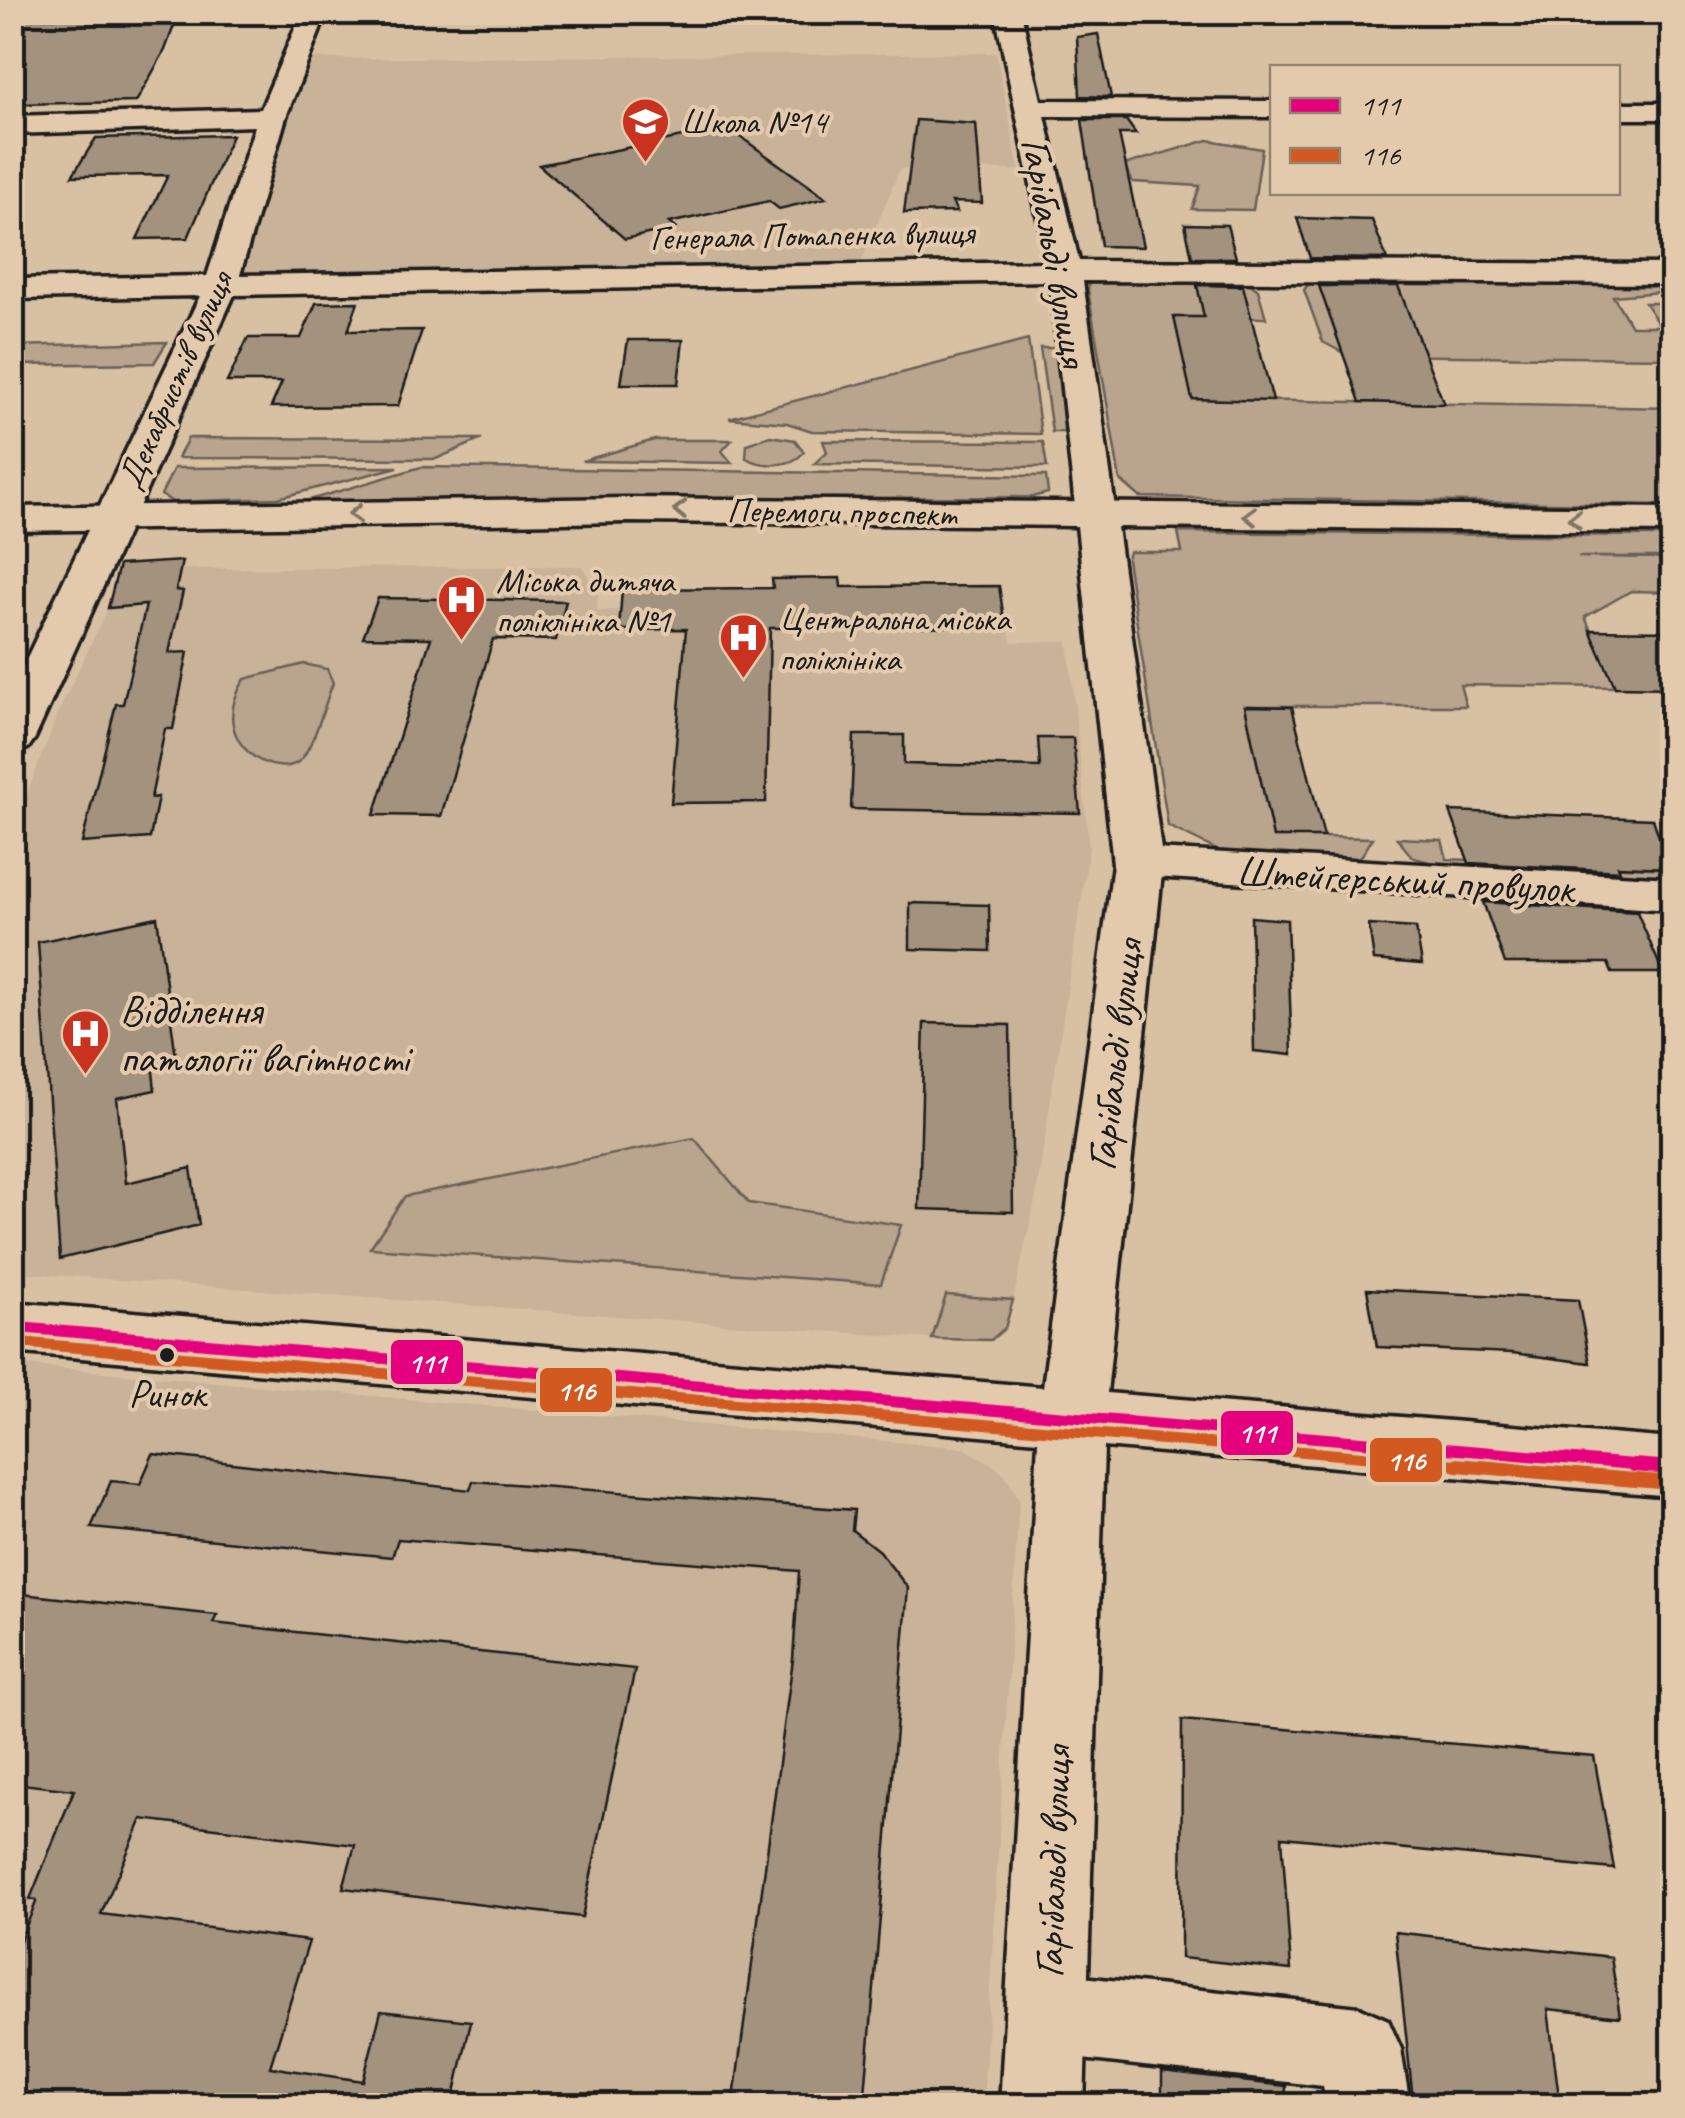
<svg xmlns="http://www.w3.org/2000/svg" width="1685" height="2118" font-family="Caveat,sans-serif">
<rect width="100%" height="100%" fill="#d8c0a3"/>
<filter id="ink" filterUnits="userSpaceOnUse"><feTurbulence type="fractalNoise" baseFrequency=".01" numOctaves="2"/><feDisplacementMap in="SourceGraphic" scale="20" xChannelSelector="R" yChannelSelector="G"/><feConvolveMatrix kernelMatrix="1 2 1 2 8 2 1 2 1" color-interpolation-filters="sRGB"/></filter>
<g filter="url(#ink)">
<!-- built -->
<path fill="#c8b298" d="M996,53l23,117 -119,-1 -40,96 -627,10 75,-216z
M582,566l16,28 -1,17 23,-1 2,-21 377,-3 12,56 57,-1 21,207 -53,348 -23,104 -67,-5 -14,44 -919,-67 -1,-439 47,-122 49,-103 65,-4 8,-35z
M12,1364l952,84 26,15 15,11 14,26 -36,605h-970z"/>
<!-- green -->
<path fill="#b9a48d" stroke="#6a6054" stroke-width="2.5" d="M1208,140l54,9 -9,61 -61,-1 8,-23 -67,-4 -9,-17z
M1101,278h142l15,12 8,28 -92,-1 19,82 479,9v97l-532,-8 -20,-17 -32,-190 1,-7z
M1311,281h339l11,11 -48,4 18,30h29l-15,-23h27v55l-325,-3 -24,-13 -19,-52z
M1028,340l13,94 -229,-3 -25,-8 -58,-5z
M167,342l-13,21 -141,2v-19z
M1040,348h17l13,84h-18z
M770,436l25,4 9,12c-13,16 -41,15 -58,6l1,-14z
M188,438l294,1 -46,20 -258,-1z
M654,440h78l-10,11 10,12 -150,-2z
M823,441l220,1 4,25 -233,-3 13,-12z
M398,467l-120,31 -105,4 -12,-7 13,-27z
M421,467l625,9 2,17 -16,4 -726,4z
M1178,532l480,4 14,7v14h-94l94,1v34l-41,-1 -46,26 30,70 -155,-2 6,21h-221l28,130 100,2 -11,17 -12,6 -127,-8 -55,-27 -41,-267 2,-7h53z
M304,664l23,5 6,14c-9,23 -16,53 -30,74 -20,29 -102,-12 -58,-78z
M1397,838l45,2 5,19 225,10v11l-214,-9 -46,-14z
M694,1138l55,65 152,22 -20,59 -511,-36 35,-52z
M946,1295l67,5 -8,28 -14,12 -59,-1z"/>
<!-- building -->
<path fill="#a3927e" stroke="#1c1c1c" stroke-width="2.5" d="M179,12l-14,38 -29,52 -124,2v-85z
M1098,34l13,63 -31,-1 -3,-59z
M916,120l60,4 6,79 -30,-1 5,10 -53,1z
M1082,120h44l10,14h-17l24,113 -42,-1z
M728,128l98,70 -47,11 -10,-8 -100,22 6,5 -50,11 -86,-74z
M232,135l-44,103 -51,1 31,-64 -96,1 24,-38z
M1297,218l75,2 15,39 -77,-1z
M1185,224l42,1 9,33h-44z
M1197,285l46,1 30,115 -81,-2 -18,-82h30z
M1319,286h79l46,118 -84,-2z
M358,302l-10,29 74,-1 -24,76 -127,1 11,-25h-55l21,-44h53l15,-35z
M628,340h55l-5,44h-57z
M182,561l-6,29 7,1 -14,62 19,-1 -15,77h-8l-14,69 7,-1 -8,41 -68,5 34,-139h7l23,-99 -38,3 11,-43z
M840,578l1,9 158,-1 6,40 -235,2 -4,174 -95,1 15,-174 -67,1 3,-41 151,-1 -1,-9z
M378,598l188,3 -10,39 -63,-1 -52,177 -67,-1 57,-177 -68,-1z
M1590,630l82,1v57l-57,-1z
M1245,706l47,1 32,130h-51z
M854,735h50v29l136,3 -2,-29h35l7,75 -229,-4z
M1450,811l203,8 17,49 -52,-2 2,5 -151,-8z
M1483,902l154,10 26,61h-51l-4,-10h-103z
M910,903l79,2 1,46 -80,-2z
M157,917l19,140 -24,6 3,27 -38,8 9,85 65,-15 8,57 -139,34 -22,-317z
M1251,917l36,3 5,135 -38,-4z
M1369,925l47,3 6,36 -48,-4z
M924,1023l86,2 3,187 -94,-3z
M1367,1289l211,11 12,63 -78,-10 -135,-6z
M153,1454l317,36 3,-9 381,29 -2,20 27,21 29,37 -44,518h-131l60,-447 6,-88 -401,-32 -6,18 -301,-29 20,-47 29,3z
M12,1593l205,22 -4,8 422,46 -53,248 -239,-29 12,-43 -213,-26 -41,95 208,27 -39,126 93,14 18,-70 90,10 -19,85h-440v-146l25,-60 -7,-1 44,-109 -62,-7z
M1182,1720l412,36 20,113 -332,-32 9,133 -110,-12z
M1395,1932l216,25 9,60 -72,-8 12,97h-102l-45,-6z
M1162,2072l124,14 -1,20h-123z"/>
<g fill="none" stroke-linecap="round" stroke-linejoin="round">
<defs>
<path id="minor" d="M302,12h25l-41,105 -46,158 807,-13 -52,-250h26l20,88 231,1v16l-227,-1 34,145 593,3v20l-589,-3 33,234 -6,8h-28l-6,-8 -26,-234 -816,14 -199,443 -7,10 -16,4v-63l188,-393 -188,3v-20l195,-3 48,-150 -243,8v-18l249,-7z
M1618,103h54v16h-54z
M1138,848l534,30v32l-551,-35 -8,-11 8,-11z
M1046,1973l313,34 29,13 13,29 9,57h-84l-3,-20 -277,-31 -29,-12 -12,-29 12,-29z"/>
<path id="major" d="M627,498l1045,10v24l-555,-5 46,337 -56,529 565,46v57l-568,-49 -20,659h-84l38,-665 -1026,-89v-50l1031,85 70,-523 -36,-338 -450,-4 -615,9v-24z"/>
</defs>
<!-- minor casing -->
<use href="#minor" stroke="#1c1c1c" stroke-width="7"/>
<!-- major casing -->
<use href="#major" stroke="#1c1c1c" stroke-width="7"/>
<!-- minor -->
<use href="#minor" fill="#e4caac" fill-rule="evenodd"/>
<!-- major -->
<use href="#major" fill="#e4caac" fill-rule="evenodd"/>
<defs>
<path id="bus-1-far1" d="M12,1327l1651,140"/>
<path id="bus-1" d="M1634,1465l38,3"/>
<path id="bus-2-far1" d="M12,1342l1474,125"/>
<path id="bus-2" d="M1456,1465l215,18"/>
</defs>
<!-- bus-1-far1 casing -->
<use href="#bus-1-far1" stroke="#e4caac" stroke-width="19"/>
<!-- bus-1 casing -->
<use href="#bus-1" stroke="#e4caac" stroke-width="21"/>
<!-- bus-2-far1 casing -->
<use href="#bus-2-far1" stroke="#e4caac" stroke-width="19"/>
<!-- bus-2 casing -->
<use href="#bus-2" stroke="#e4caac" stroke-width="21"/>
<!-- bus-1-far1 -->
<use href="#bus-1-far1" stroke="#e5007d" stroke-width="11"/>
<!-- bus-1 -->
<use href="#bus-1" stroke="#e5007d" stroke-width="14"/>
<!-- bus-2-far1 -->
<use href="#bus-2-far1" stroke="#d25a21" stroke-width="11"/>
<!-- bus-2 -->
<use href="#bus-2" stroke="#d25a21" stroke-width="14"/>
</g>
<!-- one-way arrows -->
<defs><path id="oneway-chevron" d="M-2-3.5L2.5 0L-2 3.5" fill="none" stroke-width="1.6" stroke-linecap="round" stroke-linejoin="round" transform="scale(2.5)"/></defs>
<g stroke="#807364">
<use href="#oneway-chevron" transform="translate(680 510) rotate(-179)"/>
<use href="#oneway-chevron" transform="translate(355 514) rotate(179)"/>
<use href="#oneway-chevron" transform="translate(1250 516) rotate(-179)"/>
<use href="#oneway-chevron" transform="translate(1575 519) rotate(-179)"/>
</g>
</g>
<!-- icons -->
<defs>
<symbol id="school-pin" viewBox="-11 -11 22 30"><path d="M0 17L-7.5 6A9.5 9.5 0 1 1 7.5 6Z" fill="#c8321e" stroke="#e4caac"/><path d="M0-5L7-2L0 1L-7-2ZM-4 1L0 2.5L4 1V4Q0 6-4 4Z" fill="#fff"/></symbol>
<symbol id="hospital-pin" viewBox="-11 -11 22 30"><path d="M0 17L-7.5 6A9.5 9.5 0 1 1 7.5 6Z" fill="#c8321e" stroke="#e4caac"/><path d="M-5-5h3v3.5h4V-5h3V5h-3V1.5h-4V5h-3Z" fill="#fff"/></symbol>
</defs>
<g fill-rule="evenodd">
<use href="#school-pin" x="618" y="94" width="55" height="75"/>
<use href="#hospital-pin" x="434" y="572" width="55" height="75"/>
<use href="#hospital-pin" x="716" y="610" width="55" height="75"/>
<use href="#hospital-pin" x="58" y="1006" width="55" height="75"/>
</g>
<!-- markers -->
<circle fill="#1c1c1c" stroke="#e4caac" stroke-width="4" cx="167" cy="1355" r="9"/>
<g text-anchor="middle" dominant-baseline="central" stroke-width="8" stroke-linejoin="round" paint-order="stroke">
<!-- far-poi labels -->
<g font-size="35" fill="#1c1c1c" stroke="#e4caac" text-anchor="start">
<text x="681" y="121">Школа №14</text>
<text x="496" y="580">Міська дитяча<tspan x="496" dy="40">поліклініка №1</tspan></text>
<text x="779" y="618">Центральна міська<tspan x="779" dy="40">полiклiнiка</tspan></text>
</g>
<!-- far-street labels -->
<g font-size="35" fill="#1c1c1c" stroke="#e4caac">
<text transform="translate(812 235) rotate(-1)">Генерала Потапенка вулиця</text>
<text transform="translate(175 380) rotate(-66)">Декабристів вулиця</text>
<text transform="translate(842 512) rotate(1)">Перемоги проспект</text>
</g>
<!-- bus labels -->
<g font-size="40" fill="#1c1c1c" stroke="#e4caac">
<text x="167" y="1394">Ринок</text>
</g>
<!-- street labels -->
<g font-size="42" fill="#1c1c1c" stroke="#e4caac">
<text transform="translate(1055 252) rotate(80)">Гарібальді вулиця</text>
<text transform="translate(1405 880) rotate(3)">Штейгерський провулок</text>
<text transform="translate(1115 1055) rotate(-83)">Гарібальді вулиця</text>
<text transform="translate(1053 1862) rotate(-88)">Гарібальді вулиця</text>
</g>
<!-- poi labels -->
<g font-size="42" fill="#1c1c1c" stroke="#e4caac" text-anchor="start">
<text x="120" y="1010">Відділення<tspan x="120" dy="48">патології вагітності</tspan></text>
</g>
</g>
<g stroke="#e4caac" stroke-width="4">
<rect x="389" y="1338" width="76" height="48" rx="10" fill="#e5007d"/>
<rect x="538" y="1366" width="76" height="48" rx="10" fill="#d25a21"/>
<rect x="1219" y="1409" width="76" height="48" rx="10" fill="#e5007d"/>
<rect x="1368" y="1436" width="76" height="48" rx="10" fill="#d25a21"/>
</g>
<g font-size="28" text-anchor="middle" font-weight="bold" fill="#fff">
<text x="427" y="1372">111</text>
<text x="576" y="1400">116</text>
<text x="1257" y="1442">111</text>
<text x="1406" y="1470">116</text>
</g>
<!-- margin -->
<rect width="1685" height="2118" fill="none" stroke="#e4caac" stroke-width="50"/>
<rect x="25" y="25" width="1635" height="2068" fill="none" stroke="#1c1c1c" stroke-width="4" filter="url(#ink)"/>
<!-- legend -->
<rect x="1270" y="65" width="350" height="130" fill="#e4caac" stroke="#948472" stroke-width="2.5"/>
<rect x="1290" y="98" width="50" height="15" fill="#e5007d" stroke="#948472" stroke-width="2.5"/>
<text x="1360" y="115" font-size="30" fill="#1c1c1c">111</text>
<rect x="1290" y="148" width="50" height="15" fill="#d25a21" stroke="#948472" stroke-width="2.5"/>
<text x="1360" y="165" font-size="30" fill="#1c1c1c">116</text>
</svg>
